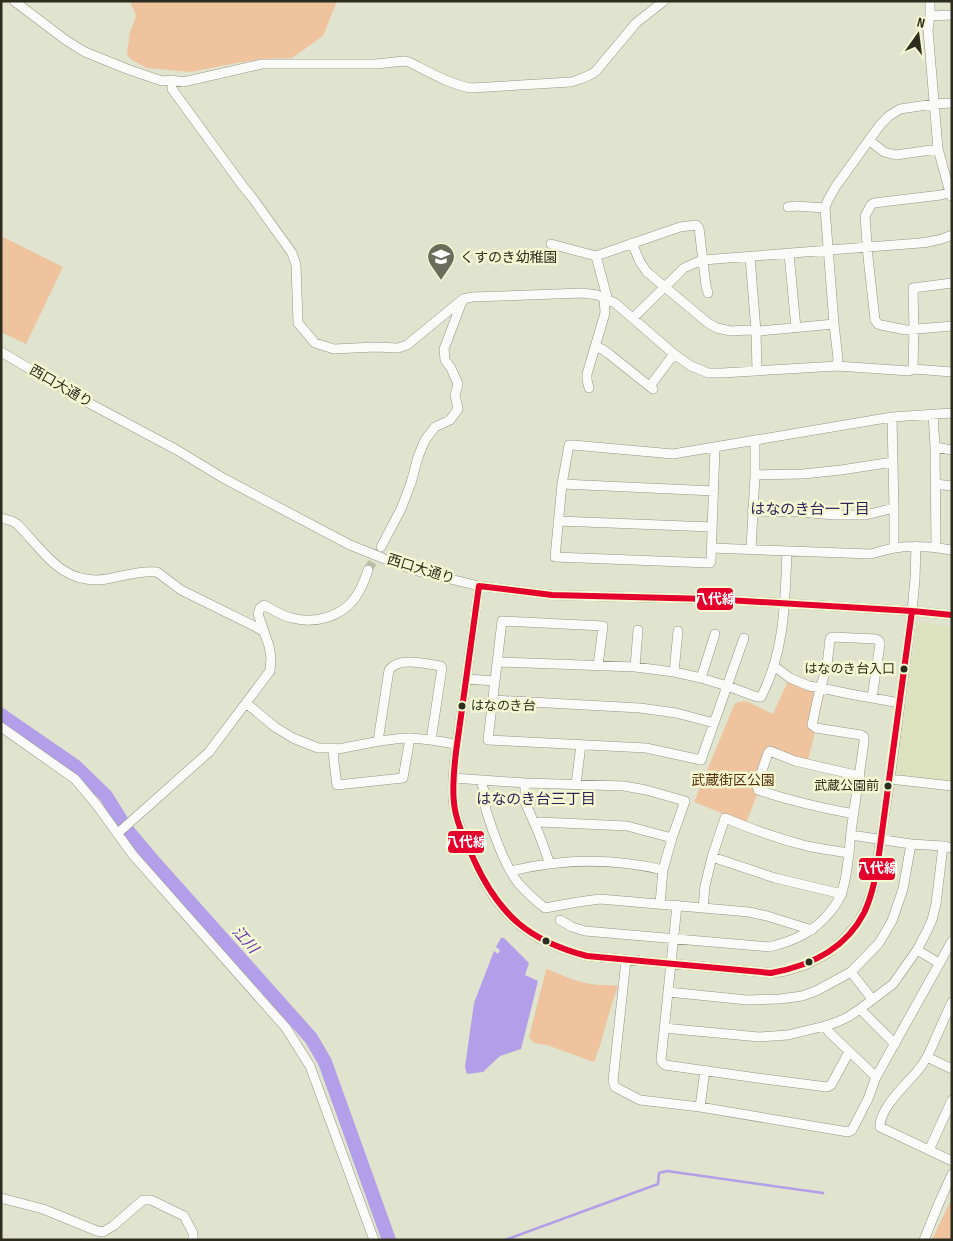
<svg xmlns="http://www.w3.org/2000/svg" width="953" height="1241" font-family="'Sofia Sans Condensed','Noto Sans JP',sans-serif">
<rect width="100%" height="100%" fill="#e0e3cd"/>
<!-- built -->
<path fill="#dce1be" d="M920,622l32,5v157l-53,-7 -3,-3 21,-149z"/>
<!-- green -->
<path fill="#eec39d" d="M130,1h207l-14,35 -31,22 -30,1 -31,5 -40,8 -44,-4 -15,-8 -5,-5 3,-23 6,-16z
M1,236l62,31 -37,77 -25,-12z
M788,681l36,15 -16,64 -3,2 -31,-11 -28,72 -52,-21 41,-99 11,-2 27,13z
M548,969c16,8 32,14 50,16 6,0 13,0 20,1 -10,25 -14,52 -24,76l-47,-17 -13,-2 -5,-6 17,-67z
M952,1198v42h-20z"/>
<!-- water -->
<path fill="#b29ee9" d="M501,938h3l25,25 -4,12 13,6 -17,68 -21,7 -17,16 -16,2 -2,-7 9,-64 20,-52 4,3 2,-4 -4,-3z"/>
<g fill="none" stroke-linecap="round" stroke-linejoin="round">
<!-- stream -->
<path stroke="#b29ee9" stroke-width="2.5" d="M505,1240l153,-56 1,-11 8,-2 156,22"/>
<!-- river -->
<path stroke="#b29ee9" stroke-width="14" d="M1,715l74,51 31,30 21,34 27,32 157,176 14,24 64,178"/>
<!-- minor-tunnel -->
<path stroke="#bcbfaa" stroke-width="9" stroke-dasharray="9 4.5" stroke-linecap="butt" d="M368,570l11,-19"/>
<defs>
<path id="minor" d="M14,1l53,40 18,11 42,17 35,12 10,-1 11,2 79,-18h114l28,-3 5,1c20,10 40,22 62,26l100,-6c9,-3 18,-5 25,-11l40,-48 28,-22
M930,1v15l-2,14 10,119 13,47
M930,16l22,-1
M172,80v9l70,96 12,15 38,53 4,12 2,58 17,20 19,6 41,-2 23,1 9,-3 56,-46 9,-2 111,-4 14,2 18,8 59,51 17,12 17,7h14l115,-7 72,5 4,-2 39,3
M869,140l15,12 12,3 42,-6
M950,192l-9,3 -67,8 -3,2 -6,11 3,41 7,63 3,4 3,1 25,5 46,-4
M788,207l8,-1 29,2
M632,243l8,19 7,10 61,51 9,5 14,3 17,-1 12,1 74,-7
M551,244l45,12 84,-29 16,-2 3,3 7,58 2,7
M789,254l7,74
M750,257l6,74 1,40
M633,318l51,-50 11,-5 8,-3 204,-16c15,-1 30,-2 45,-9
M596,347l6,2 7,5 44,35
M1,352l84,49 92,49 46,28 127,67 50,20 21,7 58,14 73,9 158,4 202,12 40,4
M837,366l1,-7 -4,-35 -9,-116 3,-8 8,-14 44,-61 9,-9 11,-7 34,-5 18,-1
M913,369l1,-41 -1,-40 39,-5
M650,386l24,-32
M589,388l-2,-8v-6l18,-61 -1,-15 3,-1 -11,-41
M933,414l2,33 1,100
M892,417l2,91v40
M715,447l-4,114 -1,2 -155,-6 7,-73 7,-39h4l100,9 219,-37 60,-4
M935,447l17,3
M755,475l48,-1 38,-4 52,-8
M562,484l152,7
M936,484l16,2
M752,511l49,1 33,3h32l28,-7
M1,518l11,3 5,3c28,28 45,62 90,55 15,-3 36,-9 50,-7l24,18 75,37 8,5
M558,521l154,6
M381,547l20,-38 10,-26 7,-26 7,-17 10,-13 15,-7 8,-11 -3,-14 3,-11 -7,-16 -6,-8 -1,-11 19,-50
M711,548l160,6c8,-2 16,-5 24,-6 18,-3 38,-1 57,2
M751,549l4,-74v-35
M479,586c-6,41 -11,82 -17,123 -4,29 -10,58 -9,87 1,21 10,38 18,57 5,10 9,21 15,31 23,40 56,62 101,72l184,17 15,-2 19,-6 23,-12 15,-13 15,-17 8,-15 7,-19 17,-110 22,-168 3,-32 1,-33
M498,662l137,5 39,5 27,6 26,8 30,11h4c24,-45 24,-97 26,-146
M598,666l5,-40 -101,-5 -14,119 158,8 55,12 43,-122
M774,666l16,12 19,8 12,2 29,6 50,9
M635,667l3,-37
M674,672l4,-41
M701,678l14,-44
M467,679l28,2
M493,700l147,8 36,5 38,10
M246,703l29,24 18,11 25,10h15l5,1c22,-4 46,-10 69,-11 17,0 34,4 50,6
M1,727l74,52 21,25 37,51 153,173 24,38 64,174
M378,741l11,-71c10,-14 37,-6 52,-4l1,2 -11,72
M333,748l1,14 3,23 66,-7 7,-40
M453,778l72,5 99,3 22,4 39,11 -13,37 -9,32 -3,34
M890,779l62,7
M481,780c1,5 3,10 4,15 0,5 0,10 1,15 6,20 20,59 33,74 8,9 17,17 26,24l33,-6 22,-3 149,13 18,4 45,14
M525,783v19l14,32 11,30
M576,784l5,-39
M854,814c-33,-6 -64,-13 -96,-24l-1,-5 11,-32 2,-2 25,10 65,15
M535,824l5,-2 87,4 45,12
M118,833l91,-81 55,-73 6,-8 1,-13 -2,-12 -11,-32 2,-6 4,-3c9,5 18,11 28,13 23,6 49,-1 63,-20 6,-8 10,-19 13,-28
M851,835l60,9 32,2 9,2
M712,857l63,21 67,16
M511,871c50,-12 102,-13 152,-1
M677,905l-16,155 1,2 3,3 92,13 70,9 4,-2 18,-33
M703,908l2,-22 7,-29 13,-39c26,11 54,21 82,28 14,3 28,5 42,7
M560,920l12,7 13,4 184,16c25,-6 45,-15 61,-35 5,-6 10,-13 12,-20 6,-19 7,-40 9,-60 4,-30 9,-60 13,-91v-4l-3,-2 -45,-7 -4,-3 6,-28 9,-32 3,-26 2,-2 44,2 3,2 1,3 -8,54
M917,950l22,13
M626,960l-13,121 2,6 25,13 60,7 148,25 4,-2 16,-31 8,-22 76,-136
M851,972l21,27
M668,992l79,8 33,-1 22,-3 14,-5 35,-19 28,-29 13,-22 11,-32 8,-45
M952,1002c-6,13 -12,26 -18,40 -4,9 -8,19 -15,27 -11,14 -40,39 -39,58l72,34
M860,1009l35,35
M825,1026l4,6 47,45
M664,1028l95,9 29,-2 37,-9 12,-4 11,-5 12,-8 33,-25 24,-34 10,-19 5,-11 4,-16 7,-58
M927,1057l25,12
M700,1107l5,-37
M929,1150l23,-50
M1,1198l42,11 54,22 6,1 10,-6 30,-26h8l33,16 9,17v7
M924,1240l15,-37 13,-29"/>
</defs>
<!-- minor casing -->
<use href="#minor" stroke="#949686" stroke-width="10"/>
<!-- minor -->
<use href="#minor" stroke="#fafbf8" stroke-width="9"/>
<defs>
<path id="bus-1" d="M479,586l-23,166c-2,17 -4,34 -2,51 2,20 12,39 20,57 25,55 55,81 113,96l184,17c39,-7 74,-23 93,-60 9,-19 12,-39 15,-59l33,-243
M479,586l73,9 158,4 202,12 40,4"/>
</defs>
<!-- bus-1 casing -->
<use href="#bus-1" stroke="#f3f8d2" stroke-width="10"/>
<!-- bus-1 -->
<use href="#bus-1" stroke="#e4002b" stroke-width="6"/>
</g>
<!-- icons -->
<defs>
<symbol id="school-pin" viewBox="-11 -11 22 30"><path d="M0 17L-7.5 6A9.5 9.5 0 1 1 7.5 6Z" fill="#6b6d5c" stroke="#f3f8d2"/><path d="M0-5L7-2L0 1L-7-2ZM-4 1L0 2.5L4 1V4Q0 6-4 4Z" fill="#fff"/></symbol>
</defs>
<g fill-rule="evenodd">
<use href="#school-pin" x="425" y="241" width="32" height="43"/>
</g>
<!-- markers -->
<g fill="#2c2d1f" stroke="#f3f8d2" stroke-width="2">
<circle cx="904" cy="669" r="4.5"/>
<circle cx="462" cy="706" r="4.5"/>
<circle cx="888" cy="786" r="4.5"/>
<circle cx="546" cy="941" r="4.5"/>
<circle cx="809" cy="962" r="4.5"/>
</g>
<g text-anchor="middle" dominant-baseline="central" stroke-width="5" stroke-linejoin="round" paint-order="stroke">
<!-- bus labels -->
<g font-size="13" fill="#2c2d1f" stroke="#f3f8d2" text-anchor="end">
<text x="895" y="669">はなのき台入口</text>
<text x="471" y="706" text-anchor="start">はなのき台</text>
<text x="879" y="786">武蔵公園前</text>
</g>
<!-- poi labels -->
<g font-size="14" fill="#2c2d1f" stroke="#f3f8d2" text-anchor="start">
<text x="460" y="257">くすのき幼稚園</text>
</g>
<!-- street labels -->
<g font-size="14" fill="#2c2d1f" stroke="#f3f8d2">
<text transform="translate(61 386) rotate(30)">西口大通り</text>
<text transform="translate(421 569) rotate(17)">西口大通り</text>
</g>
<!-- park labels -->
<g font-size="14" fill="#592c0a" stroke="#f3f8d2">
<text x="733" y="780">武蔵街区公園</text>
</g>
<!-- neighbourhood labels -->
<g font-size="15" fill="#301e58" stroke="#f3f8d2">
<text x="810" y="509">はなのき台一丁目</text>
<text x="536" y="799">はなのき台三丁目</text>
</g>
<!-- water labels -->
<g font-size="15" font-style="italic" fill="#602eb7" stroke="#f3f8d2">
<text transform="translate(245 940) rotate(48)">江川</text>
</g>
</g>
<g stroke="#f3f8d2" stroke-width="2">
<rect x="696" y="587" width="38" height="24" rx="5" fill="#e4002b"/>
<rect x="447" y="830" width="38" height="24" rx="5" fill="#e4002b"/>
<rect x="858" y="857" width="38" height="24" rx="5" fill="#e4002b"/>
</g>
<g font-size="14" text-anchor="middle" font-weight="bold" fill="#fff">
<text x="715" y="604">八代線</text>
<text x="466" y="847">八代線</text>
<text x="877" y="873">八代線</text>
</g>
<!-- border -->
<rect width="953" height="1241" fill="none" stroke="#2c2d1f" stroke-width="5"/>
<!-- north arrow -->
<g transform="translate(918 35) rotate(14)" stroke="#f3f8d2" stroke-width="4" paint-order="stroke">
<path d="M0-4L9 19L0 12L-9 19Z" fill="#2c2d1f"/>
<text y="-8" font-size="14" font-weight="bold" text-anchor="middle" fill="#2c2d1f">N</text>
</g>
</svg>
